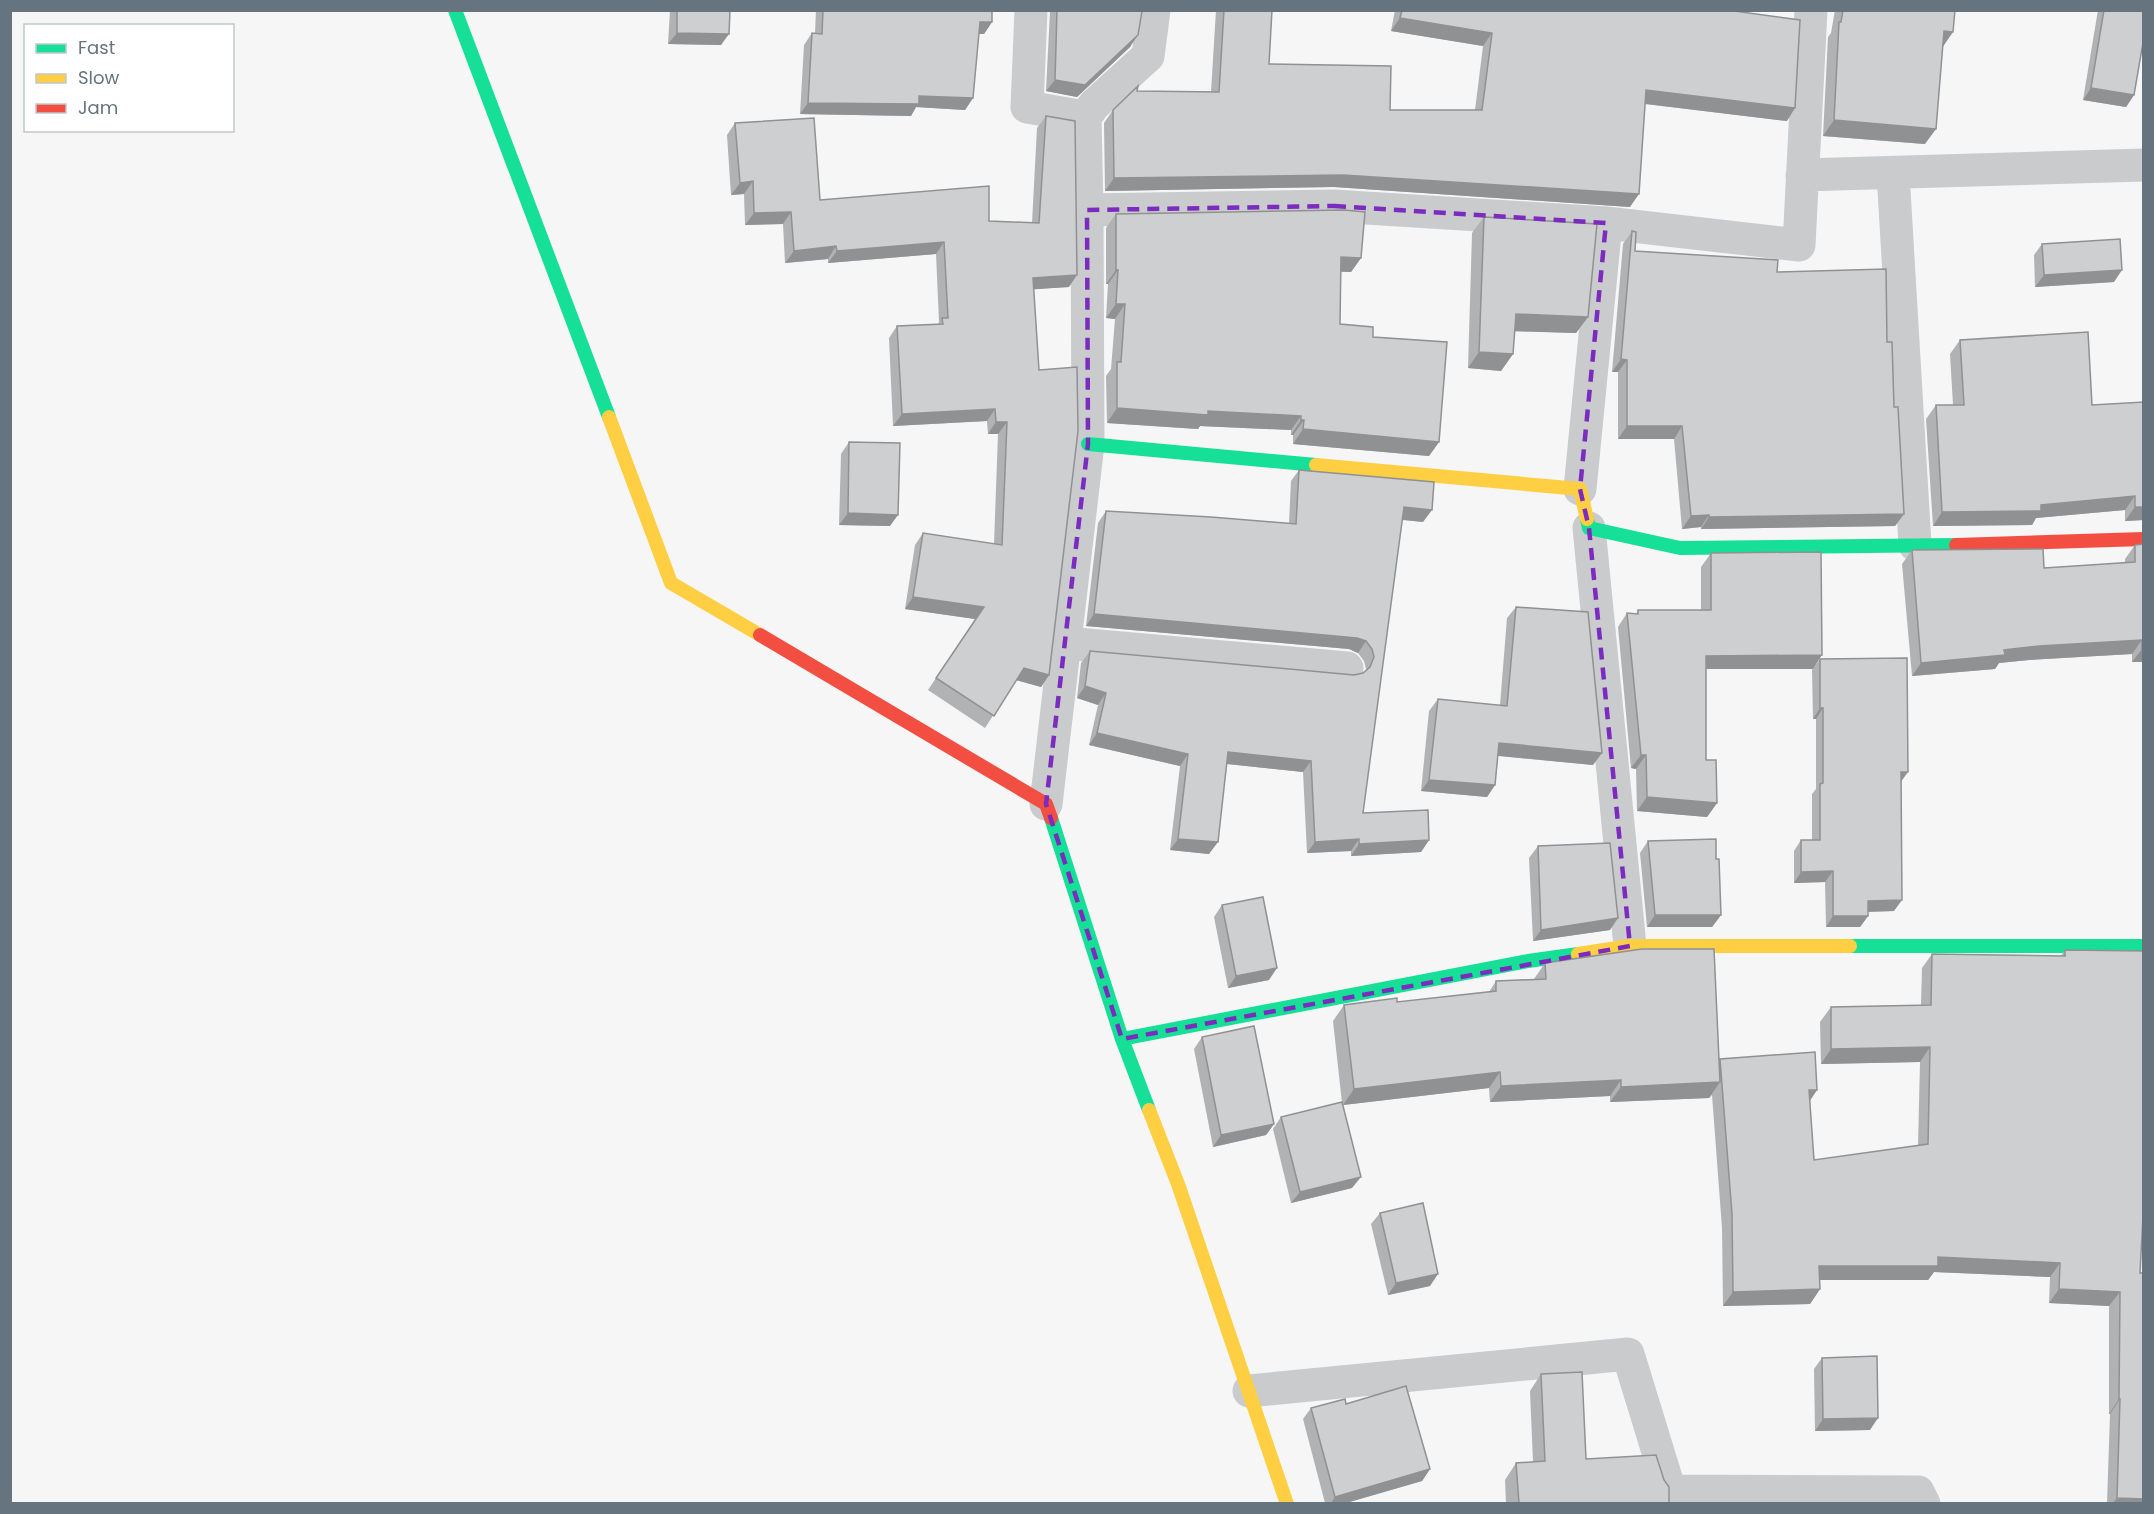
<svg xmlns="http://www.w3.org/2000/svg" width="2154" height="1514" font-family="Poppins,sans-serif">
<rect width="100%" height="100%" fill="#f6f6f6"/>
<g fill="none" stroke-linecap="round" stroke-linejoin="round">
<!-- street -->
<path stroke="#c9cbcc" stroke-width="33" d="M1031,10l-4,97 58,10
M1893,173l22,372
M1802,175l342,-10
M1087,210l247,-4 272,17 193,22 12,-235
M1580,489l26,-266
M1589,528l41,418
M1065,643l282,25
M1046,804l42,-360 -1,-234 -2,-93 9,-12 54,-49 6,-46
M1249,1391l379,-37 42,137 248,1 6,12"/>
<!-- fast -->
<path stroke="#16e098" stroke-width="14" d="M455,10l154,407
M1088,444l228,21
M1587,519l2,9 91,20 276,-3
M1051,818l71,221 27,71
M1850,946h294
M1122,1039l406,-78 50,-7"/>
<!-- slow -->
<path stroke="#ffcf43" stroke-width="14" d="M609,417l62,166 89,52
M1316,465l264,24 7,30
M1578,954l52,-8h220
M1149,1110l29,74 109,320"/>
<!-- jam -->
<path stroke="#f24e42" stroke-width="14" d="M1956,545l188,-6
M760,635l286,169 5,14"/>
</g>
<!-- wall -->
<path fill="#b1b2b3" d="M670,10h60l-9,35 -53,-1z
M816,10h176v12l-8,12h-5l-6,64 -8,12 -49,-3 -5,9 -111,-2 4,-69 8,-12h3z
M1216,10h56l-3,54 121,46h85l8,-64 -92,-15 4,-21h332l60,111 -142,-17 -15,103 -296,-20 -229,4 -1,-68 9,-13 24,-19 74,1z
M1835,10h120l-13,37 -17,97 -102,-8 5,-99 3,-4z
M2098,10h46l-10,85 -8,12 -43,-7z
M1050,11h92l-12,36 -53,50 -31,-6z
M1046,116l23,171 -36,2 16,386 -8,12 -25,-7 -31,48 -57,-38 47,-71 -70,-10 10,-64 8,-12 71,11 4,-110h-10l-1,-13 -94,5 -4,-88 8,-12 41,-2 1,-2 -3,-68 -108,9v-4l-43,4 -2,-39 -38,1 -1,-31 -13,1 -4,-60 8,-12 85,77 169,21 43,2 5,-95z
M1116,214l245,44 -10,14h-11v52l33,13 66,105 -10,14 -136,-12v-9h-2v-5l-91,-4 -2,3 -91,-6 -1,-47 5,-7 4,-50 -9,-1 2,-34h-2v-56z
M1484,217l104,100 -12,16 -62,-2 -1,23 -12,17 -33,-3 4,-135z
M1632,231l3,20 142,21 110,70 7,65 10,107 -9,12 -194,3v-2l-19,2 -8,-90h-56v-67h-6l11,-128z
M2042,244l72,38 -79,5 -1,-32z
M1960,340l132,65 52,-3v118l-19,1v-11l-89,8 -4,7 -99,1 -7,-107 10,-14h17l-3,-51z
M849,442l41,84 -51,-1 2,-71z
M1299,470l124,52 -21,-2 -39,293 66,27 -8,12 -70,4v-5l-44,2 -4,-81 -77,-8 -17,90 -39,-4 10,-84 -91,-21 9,-40 -21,-7 4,-35 9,-12 264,24 9,-2 2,-1 1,-3 -2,-8 -6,-8 -9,-4 -263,-23 12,-103 8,-12 183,12 2,-42z
M2135,545l9,117h-12v-8l-103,6 -30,3 -4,6 -83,7 -10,-112 10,-14 132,18 81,-5v-4z
M1711,553l102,116h-107v91l11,43 -10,14 -70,-6 -1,-42 -5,-1 -13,-141 9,-14 9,1 2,-4h63v-43z
M1516,607l77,158 -95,-9 -3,29 -8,12 -66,-6 8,-80 9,-12 62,6 7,-87z
M1820,659l81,123 -7,129 -26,1v4l-8,11h-34l-1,-45 -31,1v-32l7,-11h11v-46l4,-5v-70h-3l-1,-49z
M1648,841l68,18 5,56 -9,12h-65l-7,-74z
M1538,846l72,84 -77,11 -4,-83z
M1222,905l47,75 -41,8 -14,-71z
M2065,950l75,323 4,230h-37l3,-89h-1v-108l-60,-3 1,-26 -116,-5 -6,8h-108v9l-10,15 -87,2 -1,-78 -10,-133 -3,3 -99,4v-6l-120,6 -1,-14 -146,17 9,83 -61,15 -18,-74 8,-12 61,-14 -9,-82 11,-16 53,-3 92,-10 7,-11 38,-2 11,-16 174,97 98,30 -7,11 4,59 104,-14 2,-84 -99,2 -1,-42 11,-15 90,-2 1,-37 10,-14 129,2z
M1202,1037l72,87 -8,11 -53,12 -19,-98z
M1380,1213l50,73 -42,9 -17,-71z
M1822,1358l48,72 -55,1 -1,-62z
M1541,1374l45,85 83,44h-163l-1,-23 11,-17 17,-1 -3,-71z
M1346,1404l84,65 -8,12 -76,22h-21l-22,-84 8,-11z"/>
<!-- shaded-wall -->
<path fill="#909192" d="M1400,18l92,15 -9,13 -92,-15z
M980,22h12l-8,12h-12z
M1944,31l9,1 -11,16z
M677,33l52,1 -8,11 -53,-1z
M1138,35l-8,12 -53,50 -31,-6 9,-11z
M2091,88l43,7 -8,12 -43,-7z
M1646,90l149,18 -8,13 -149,-18z
M919,96l54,2 -8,12 -49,-3 -5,9 -111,-2 8,-11z
M1834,120l102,9 -11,15 -102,-8z
M1343,175l296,19 -9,13 -296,-20 -229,4 9,-13z
M753,181l-9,13 -13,1 9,-12z
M791,212l-8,12 -38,1 9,-12z
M944,242l-8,12 -108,9 9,-12z
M836,246l-8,13 -43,4 9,-12z
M1341,257l20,1 -10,14 -21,-1z
M1116,270h2l-10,14h-2z
M2122,270l-8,12 -79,5 9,-12z
M1077,275l-8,12 -45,3 9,-12z
M1116,304h9l-10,15 -9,-1z
M1516,314l72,3 -12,16 -72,-2z
M1479,352l34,2 -12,17 -33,-3z
M1621,359l6,1 -9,12h-6z
M1117,408l91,3 93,5 -10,14 -91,-4 -2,3 -91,-6z
M995,409l-8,12 -94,5 9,-12z
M1301,420h3l-11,15h-2z
M996,422h11l-9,12h-10z
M1627,426h55l-8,13h-56z
M1303,429l136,13 -10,14 -136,-12z
M2135,496l-10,14 -89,8 -4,7 -99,1 9,-14z
M1404,507l28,3 -9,12 -27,-3z
M2135,507h9v13l-19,1z
M848,513l50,2 -8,11 -51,-1z
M1904,514l-9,12 -194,3 8,-12z
M1709,515l-8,12 -19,2 9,-13z
M913,597l71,10 -9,12 -70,-10z
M1094,614l263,24 9,3 -8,12 -9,-4 -263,-23z
M2142,640l-10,14 -103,6 -30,3 -4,6 -83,7 9,-13 83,-13 35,-4z
M2142,649h2v13h-12z
M1822,655l-9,14h-116l9,-13z
M1024,668l25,7 -8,12 -25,-7z
M1085,686l21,7 -8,12 -21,-7z
M1820,708h3l-7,11h-3z
M1097,733l91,21 -8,12 -91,-21z
M1499,743l103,10 -9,12 -102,-10z
M1228,752l83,9 -8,11 -84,-9z
M1641,755h5l-10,14 -5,-1z
M1901,772h7l-8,11z
M1429,780l66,5 -8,12 -66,-6z
M1647,797l70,6 -10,14 -70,-6z
M1178,839l40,3 -9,12 -39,-4z
M1359,839l-8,12 -44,2 8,-11z
M1429,840l-8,12 -70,4 8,-12z
M1833,871l-8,11 -31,1 7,-11z
M1902,900l-8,11 -34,1 8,-11z
M1655,915h66l-9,12h-65z
M1833,916h35l-8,11h-34z
M1618,918l-8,12 -77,11 8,-11z
M1277,968l-8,12 -41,8 8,-12z
M1930,1047l-10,15 -99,2 10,-15z
M1500,1072l-11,16 -146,17 11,-16z
M1621,1080l-11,16 -120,6 11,-16z
M1720,1082l-11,16 -99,4 11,-15z
M1809,1090h8l-10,14z
M1274,1124l-8,11 -53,12 8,-12z
M1361,1177l-9,11 -61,15 9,-11z
M1938,1257l122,6 -10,14 -116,-5 -6,8h-119l10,-14z
M1438,1274l-8,12 -42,9 8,-12z
M1820,1289l-10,15 -87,2 10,-14z
M2059,1289l61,3 -11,14 -60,-3z
M2119,1399h1l-10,15h-1z
M1878,1418l-8,12 -55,1 8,-12z
M1430,1469l-8,12 -76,22h-15l4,-6z
M2117,1498l27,1v4h-31z"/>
<!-- building -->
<path fill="#cecfd0" stroke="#909192" stroke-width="1.5" d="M677,10h53l-1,24 -52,-1z
M823,10h169v12h-12l-7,76 -54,-2v8l-111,-1 4,-70 10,1z
M1057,10l85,1 -4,24 -53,50 -30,-5z
M1224,10h48l-3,54 122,2 -1,44h92l10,-77 -92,-15 2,-8h325l73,10 -5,88 -149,-18 -7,104 -296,-19 -229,3 -1,-68 25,-24 -1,5 82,1z
M1843,10h112l-2,22 -9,-1 -8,98 -102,-9 5,-98h2z
M2104,10h40v27l-10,58 -43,-7z
M1046,116l29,5 2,154 -44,3 6,92 38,-3 1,64 -29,244 -25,-7 -30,48 -58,-38 48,-71 -71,-10 10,-64 79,12 5,-123h-11l-1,-13 -93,5 -5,-88 46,-2 -1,-6h6l-4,-76 -107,9 -1,-5 -42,5 -3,-39 -37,1 -1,-32 -13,2 -5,-60 79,-5 6,82 169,-14v35l50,2z
M1344,210l21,2 -4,46 -20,-1 -1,67 33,3v10l74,5 -8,100 -136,-13 1,-9h-3v-4l-93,-5v4l-91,-7v-46h4l4,-58h-9l2,-34h-2v-56z
M1484,217l113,7 -9,93 -72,-3 -3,40 -34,-2z
M1632,231l4,1 -1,19 143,9 -1,12 109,-3 1,73h5l2,65h4l6,107 -195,3v-2l-18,1 -9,-90h-55v-66l-6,-1z
M2120,239l2,31 -78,5 -2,-31z
M2088,332l4,73 52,-3v105h-9v-11l-94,9v6l-99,1 -6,-107h28l-4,-65z
M849,442l51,1 -2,72 -50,-2z
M1299,470l135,12 -2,28 -28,-3 -41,306 65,-3 1,30 -70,4v-5l-44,3 -4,-81 -83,-9 -10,90 -40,-3 10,-85 -91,-21 9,-40 -21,-7 5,-35 264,24 9,-2 7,-6 4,-10 -2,-8 -6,-8 -9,-3 -263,-24 12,-103 105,6 85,7z
M2144,544v105h-2v-9l-103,6 -35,4 1,5 -84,8 -9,-113 131,-1 1,19 91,-6v-17z
M1821,552l1,103 -116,1v104h10l1,43 -70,-6 -1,-42h-5l-14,-142 11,1v-4h73v-57z
M1516,607l72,5 14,141 -103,-10 -4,42 -66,-5 9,-81 69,7z
M1907,658l1,114h-7l1,128 -34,1v15h-35v-45l-32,1v-32h19v-56l3,-1v-75h-3v-49z
M1716,839v20h3l2,56h-66l-7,-74z
M1610,843l8,75 -77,12 -3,-84z
M1263,897l14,71 -41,8 -14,-71z
M1642,949h72l6,133 -99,5v-7l-120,6 -1,-14 -146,17 -10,-84 53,-7v4l99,-11v-10l50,-2 -1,-16z
M2065,950l79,1v246l-4,76h4v226l-27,-1 3,-99h-1l1,-107 -61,-3 1,-26 -122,-6v9h-119l1,23 -87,3 -1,-78 -12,-155 95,-7 2,38h-8l5,70 114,-16 2,-97 -99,2v-42l100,-2 1,-51 133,2z
M1254,1026l20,98 -53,11 -19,-98z
M1342,1102l19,75 -61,15 -19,-75z
M1423,1203l15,71 -42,9 -16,-70z
M1877,1356l1,62 -55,1 -1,-61z
M1582,1372l4,87 70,-4 8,25 5,7v16h-150l-3,-40 29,-2 -4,-87z
M1406,1386l24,83 -95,28 -24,-89 34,-9 1,5z"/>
<!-- marked area -->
<path fill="none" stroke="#7b2cbf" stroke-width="4.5" stroke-dasharray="12 8" stroke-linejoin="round" d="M1334,206l272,17 -26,266 9,39 41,418 -508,93 -76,-235 42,-360 -1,-234z"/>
<!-- border -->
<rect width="2154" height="1514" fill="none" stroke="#65747e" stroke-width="24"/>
<!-- legend -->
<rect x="24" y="24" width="210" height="108" fill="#ffffff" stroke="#c1c7cb" stroke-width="1.5"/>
<rect x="36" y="44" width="30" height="9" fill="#16e098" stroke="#c1c7cb" stroke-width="1.5"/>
<text x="78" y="54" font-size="18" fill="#65747e">Fast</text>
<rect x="36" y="74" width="30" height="9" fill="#ffcf43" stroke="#c1c7cb" stroke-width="1.5"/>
<text x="78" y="84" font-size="18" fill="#65747e">Slow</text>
<rect x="36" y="104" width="30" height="9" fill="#f24e42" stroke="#c1c7cb" stroke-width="1.5"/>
<text x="78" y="114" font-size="18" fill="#65747e">Jam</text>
</svg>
